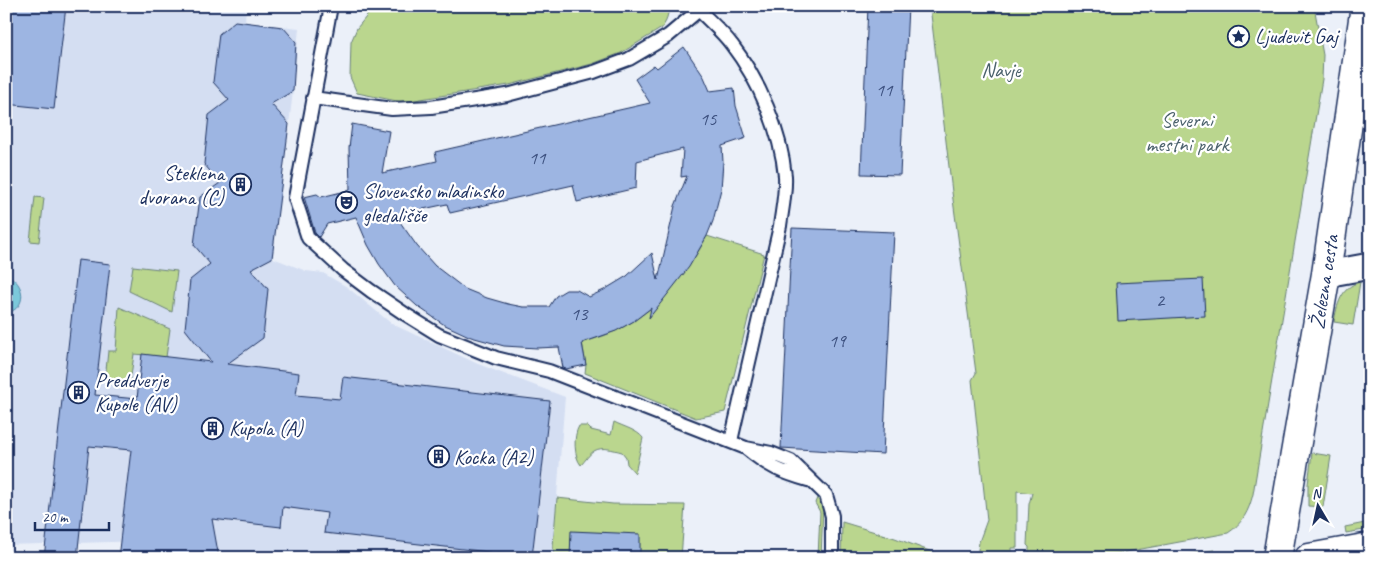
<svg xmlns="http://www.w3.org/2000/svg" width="1376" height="564" font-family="Caveat,sans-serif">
<rect width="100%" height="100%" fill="#ebf0f9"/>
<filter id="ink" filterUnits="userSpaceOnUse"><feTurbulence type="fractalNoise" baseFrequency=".02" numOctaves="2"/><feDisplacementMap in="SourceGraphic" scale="10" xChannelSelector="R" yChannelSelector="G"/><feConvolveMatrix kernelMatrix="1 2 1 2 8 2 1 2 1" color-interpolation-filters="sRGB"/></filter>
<g filter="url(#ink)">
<!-- built -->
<path fill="#d4def2" d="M6,6h240l-1,16 54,6 -6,63 -20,167 33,13 17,2 24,14 45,37 86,40 87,33 -12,149 1,12h-335l-4,-19 -209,6z"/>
<!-- green -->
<path fill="#bad68e" stroke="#6a8276" d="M375,6h295l-4,15 -4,7 -41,25 -29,11 -83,21 -107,17 -45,-9 -7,-16 1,-35 6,-14z
M930,6h384l9,49 -1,24 -69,415c-4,17 -11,30 -25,39l-135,25h-64v-11l-2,-2 2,-41 3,-11 -15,-2v57h-5v10h-35l2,-16 8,-22 -15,-140 4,-7 -24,-181z
M35,197l9,1 -5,44 -9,-1z
M707,236l57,18 -39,158 -29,6 -111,-45 1,-8 -4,-23c58,-12 98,-55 125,-106z
M133,266l44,5 -5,41 -43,-21z
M1360,282l-7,43 -19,-3c3,-17 7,-35 26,-40z
M119,307l51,22 -4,28 -32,-3 -4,29 -25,-3 3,-29h8z
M614,422c10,5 23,8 29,16l-8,35 -8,-9 -1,-7 -4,-5c-8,-2 -20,-6 -28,-1 -5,3 -9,10 -13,14 -7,-8 -8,-29 -2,-39h8l4,4 20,5z
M1312,453l19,3 -8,51 -15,-1v-22z
M557,498l56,6 72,1 -4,53h-127l-1,-12z
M817,498l6,9 -2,51h-3l2,-46 -5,-9z
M842,522l53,16 53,20h-107z
M1370,522v7l-24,4 -1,-6z
M1214,550l1,7 -49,1z"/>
<!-- water -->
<path fill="#7cc9db" stroke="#558ba9" d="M6,275c20,7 22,34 0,38z"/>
<!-- building -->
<path fill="#9db5e2" stroke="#1b2f5e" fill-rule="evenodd" d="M6,6h60l-12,103 -48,-5z
M868,6h40l-8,169 -39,-1z
M235,21l48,6 13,15 -3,49 -22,13 18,20 -17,134 -21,11 17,20 -5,49 -36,26 72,9 -3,22 44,4 3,-22 207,24 -18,156 -208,-24 3,-20 -44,-6 -2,20 -69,-8 7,39h-101l13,-108 -42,-4 -12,112h-33l34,-298 32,4 -15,131 42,4 5,-45 69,8 -26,-33 5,-49 20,-16 -16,-19 6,-48 20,-14 -16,-19 5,-49 20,-15 -16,-18 6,-48z
M684,47l20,30 6,14 24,-3 2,18 10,32 -24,8 1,16 -2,27 -8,32 -6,15 -18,31 -40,51 2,-10 -17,13 -18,10 -34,12 4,22 -20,4 -3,-1 -4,-21 -22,1 -33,-2 -33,-9 -28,-13 -26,-18 -22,-20 -16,-22 -11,-19 -12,-28 -29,7 -8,13 -4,-4 -11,-36 13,-3 4,3 29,-7 -1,-42 3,-24 37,7 -7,42 55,-12 -2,-9 215,-49 -15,-24 19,-14 3,3zM683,149l-2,28 6,-1 -12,30 -17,74 -6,-27 -25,23 -23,14 -15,7 -12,-7h-11l-10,6 -7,11h-26l-15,-3 -21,-6 -22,-9 -30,-23 -18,-20 -22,-31 52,-11 3,9 123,-28 4,17 59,-14 1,-27z
M792,228l102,4 -11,222 -102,-6z
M1203,279l2,37 -87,5 -2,-38z
M571,531l69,3v24h-70z"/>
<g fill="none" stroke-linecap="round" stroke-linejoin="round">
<defs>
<path id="lane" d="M331,6l-36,192 13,40 35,32 28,21 34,23 34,21 57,23 53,13 197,77 25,5 20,8 35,34 6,21v42
M695,6c12,13 27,25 37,39 27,35 49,87 53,131 1,17 -3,34 -5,50l-49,215
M313,98l79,11 39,-2 76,-12 87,-23 35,-13 39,-23 31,-26
M747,449c22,18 34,23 61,31"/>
<path id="street" d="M1326,274l44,-8"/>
<path id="secondary" d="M1277,558l49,-284 39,-268
M1309,558l61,-11"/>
</defs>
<!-- lane casing -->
<use href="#lane" stroke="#1b2f5e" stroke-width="16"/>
<!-- street casing -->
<use href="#street" stroke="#1b2f5e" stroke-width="29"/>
<!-- secondary casing -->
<use href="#secondary" stroke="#1b2f5e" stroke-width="31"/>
<!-- lane -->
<use href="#lane" stroke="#fff" stroke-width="12"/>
<!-- street -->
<use href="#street" stroke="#fff" stroke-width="25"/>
<!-- secondary -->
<use href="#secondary" stroke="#fff" stroke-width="28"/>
</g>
</g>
<!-- icons -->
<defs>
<symbol id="sight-ring" viewBox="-11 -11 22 22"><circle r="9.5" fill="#fff" stroke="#1b2f5e" stroke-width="1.5"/><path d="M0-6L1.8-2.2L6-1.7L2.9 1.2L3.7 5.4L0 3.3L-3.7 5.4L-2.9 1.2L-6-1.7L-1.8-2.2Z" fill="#1b2f5e"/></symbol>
<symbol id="building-ring" viewBox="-11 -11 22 22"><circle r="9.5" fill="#fff" stroke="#1b2f5e" stroke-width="1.5"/><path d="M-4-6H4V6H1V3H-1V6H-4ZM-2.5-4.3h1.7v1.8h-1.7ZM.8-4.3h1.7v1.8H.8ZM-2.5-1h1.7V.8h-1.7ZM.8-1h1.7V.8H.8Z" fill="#1b2f5e"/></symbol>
<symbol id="theatre-ring" viewBox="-11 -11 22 22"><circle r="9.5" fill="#fff" stroke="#1b2f5e" stroke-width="1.5"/><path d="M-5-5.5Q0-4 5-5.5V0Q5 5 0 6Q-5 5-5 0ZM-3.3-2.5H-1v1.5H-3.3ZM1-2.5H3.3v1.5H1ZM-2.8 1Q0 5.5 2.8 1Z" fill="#1b2f5e"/></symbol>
</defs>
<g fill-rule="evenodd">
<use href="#sight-ring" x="1226" y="24" width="25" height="25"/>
<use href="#building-ring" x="228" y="172" width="25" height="25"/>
<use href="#theatre-ring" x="334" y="190" width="25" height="25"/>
<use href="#building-ring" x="66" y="380" width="25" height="25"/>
<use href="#building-ring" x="200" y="416" width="25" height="25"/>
<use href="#building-ring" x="426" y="444" width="25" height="25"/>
</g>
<g text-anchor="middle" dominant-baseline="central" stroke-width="4.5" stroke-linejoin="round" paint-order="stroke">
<!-- number labels -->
<g font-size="19" fill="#3c507f">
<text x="884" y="90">11</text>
<text x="708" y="119">15</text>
<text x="537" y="158">11</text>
<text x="1160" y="300">2</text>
<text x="579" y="314">13</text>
<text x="837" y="341">19</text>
</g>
<!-- poi labels -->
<g font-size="21" fill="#1b2f5e" stroke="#fff" text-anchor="start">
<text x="1255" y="36">Ljudevit Gaj</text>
<text x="224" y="173" text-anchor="end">Steklena<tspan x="224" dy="24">dvorana (C)</tspan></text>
<text x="363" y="191">Slovensko mladinsko<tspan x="363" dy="24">gledališče</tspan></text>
<text x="95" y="380">Preddverje<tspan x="95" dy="24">Kupole (AV)</tspan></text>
<text x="229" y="428">Kupola (A)</text>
<text x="454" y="457">Kocka (A2)</text>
</g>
<!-- park labels -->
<g font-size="21" fill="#4b616c" stroke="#fff">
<text x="1001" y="70">Navje</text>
<text x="1187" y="120">Severni<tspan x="1187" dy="24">mestni park</tspan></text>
</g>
<!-- street labels -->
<g font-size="21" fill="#1b2f5e" stroke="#fff">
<text transform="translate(1324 282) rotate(-81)">Železna cesta</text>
</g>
</g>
<!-- margin -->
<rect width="1376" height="564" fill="none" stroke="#fff" stroke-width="25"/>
<rect x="12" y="12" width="1351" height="539" fill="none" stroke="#1b2f5e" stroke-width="2" filter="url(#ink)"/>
<!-- north arrow -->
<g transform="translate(1318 506) rotate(351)" stroke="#ffffff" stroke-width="4" paint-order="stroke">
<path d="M0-4L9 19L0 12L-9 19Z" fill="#1b2f5e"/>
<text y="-8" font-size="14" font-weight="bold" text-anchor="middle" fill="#1b2f5e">N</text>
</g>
<!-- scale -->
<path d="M35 522v8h74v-8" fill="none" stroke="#1b2f5e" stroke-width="2.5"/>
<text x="42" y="522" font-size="15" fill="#1b2f5e" stroke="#ffffff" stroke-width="4" paint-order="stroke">20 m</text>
</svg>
